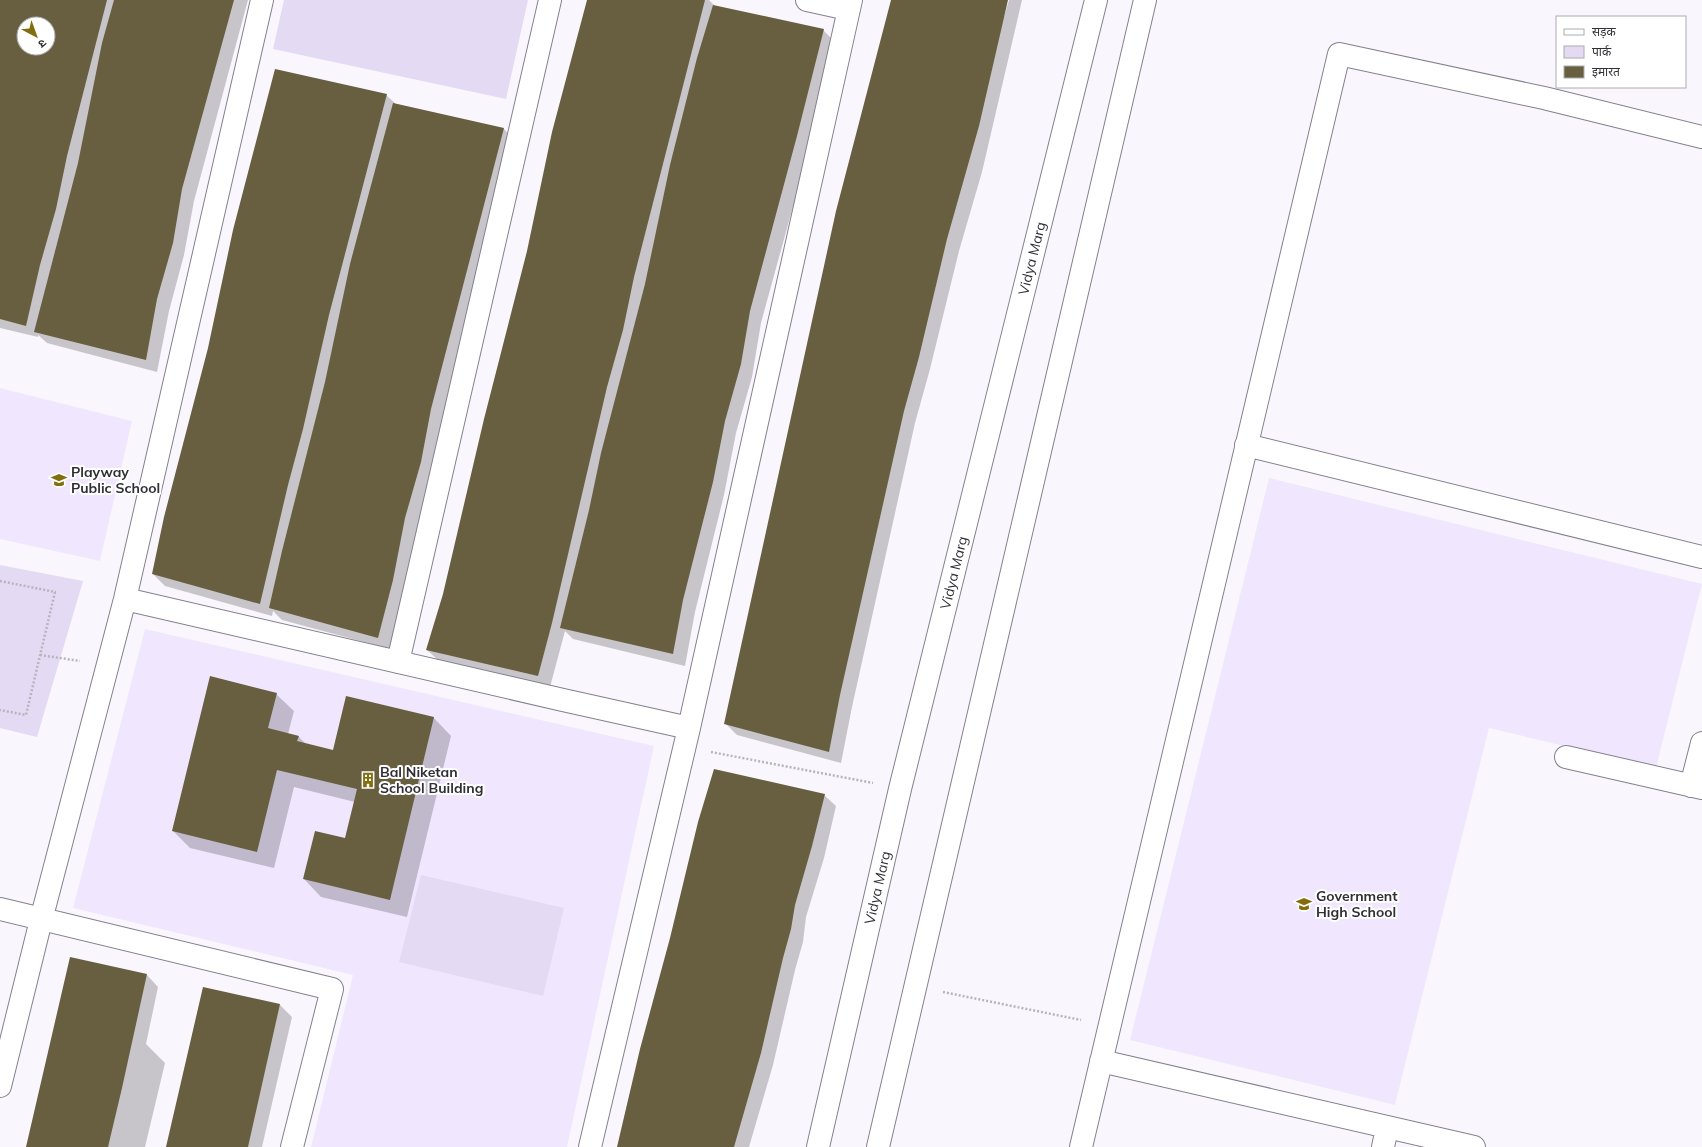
<svg xmlns="http://www.w3.org/2000/svg" width="1702" height="1147" font-family="Mulish,'Noto Sans Devanagari',sans-serif">
<rect width="100%" height="100%" fill="#f9f7fd"/>
<!-- built -->
<path fill="#f0e7fe" d="M0,388l132,33 -32,140 -100,-22z
M1269,478l433,106 -46,184 -167,-40 -94,377 -265,-65z
M145,629l509,117 -87,401h-256l42,-172 -280,-67z"/>
<!-- green -->
<path fill="#e4daf4" d="M284,0h244l-22,99 -233,-50z
M0,565l83,16 -46,156 -37,-9z
M421,875l143,33 -21,88 -144,-34z"/>
<!-- shadow -->
<path fill="#0003" fill-rule="evenodd" d="M0,0h248l-54,201 -10,54 -15,56 -12,61 -110,-29 -9,-8v2l-38,-9zM24,24h24v24h-24z
M589,0h120l6,6 108,24 12,12 -26,106 -48,175 -9,54 -16,56 -12,62 -29,117 -10,54 -112,-27 -8,-8 -15,56 -111,-26 -12,-11 17,-56z
M892,0h115l-5,16 2,1 5,-17h13l-40,172 -23,79 -29,118 -15,54 -63,284 -11,56 -104,-28 -12,-12z
M386,95l10,9 108,25 11,12 -73,280 -10,53 -15,57 -12,61 -15,57 -108,-29 -9,-9 -1,5 -107,-30 -12,-12z
M276,694l18,17 -6,23 10,2 9,9 27,6 13,-54 87,21 17,18 -44,181 -86,-20 -17,-18 42,-40 9,-37 -61,-15 -20,81 -84,-20 -17,-17z
M824,795l12,11 -12,52 -18,59 -3,25 -8,28 -22,95 -24,82h-131l9,-42 44,-167z
M147,975l11,12 -12,57 19,19 -20,84h-118z
M203,988l77,17 12,12 -30,130h-95z"/>
<!-- building -->
<path fill="#675f3f" fill-rule="evenodd" d="M0,0h107l-40,156 -11,53 -16,56 -14,61 -26,-7zM24,24h24v24h-24z
M114,0h120l-52,189 -9,54 -16,56 -11,61 -112,-28 44,-169 24,-120z
M587,0h118l-71,277 -11,53 -16,57 -55,236 -14,53 -112,-26 17,-56 41,-175 43,-168 25,-119z
M891,0h117l-29,126 -32,113 -28,118 -15,54 -64,284 -11,57 -105,-28 112,-513z
M713,5l111,24 -27,107 -47,175 -9,53 -16,57 -12,61 -30,118 -10,54 -113,-26 29,-118 12,-57 44,-169 25,-119 27,-107z
M275,69l112,25 -58,221 -26,114 -15,56 -28,119 -108,-30 12,-57 44,-169 25,-118z
M393,103l111,25 -73,281 -10,53 -16,56 -12,62 -15,58 -109,-30 13,-57 43,-169 25,-118z
M210,676l67,17 -9,35 31,8 -2,5 36,9 13,-54 88,21 -44,183 -87,-21 12,-48 30,7 12,-49 -80,-19 -20,82 -85,-21z
M714,769l111,25 -13,52 -17,59 -4,24 -8,29 -22,95 -27,94h-117l23,-98 30,-111 28,-116z
M70,957l77,17 -25,114 -14,59h-82z
M203,987l77,17 -32,143h-82z"/>
<g fill="none" stroke-linecap="round" stroke-linejoin="round">
<defs>
<path id="minor" d="M807,0l41,9
M1246,445l456,112
M125,599l438,101 126,28
M398,662l152,-662
M1566,757l136,31
M1691,786l11,-43
M0,909l332,80 -40,158
M1101,1061l373,86
M0,1086l41,-166 84,-321 137,-599
M590,1147l99,-419 162,-728
M1081,1147l258,-1093 205,44 158,39
M1383,1147l4,-19"/>
<g id="secondary">
<path id="s1" d="M818,1147l82,-358 196,-789"/>
<path d="M878,1147l267,-1147"/>
</g>
</defs>
<!-- minor casing -->
<use href="#minor" stroke="#85808e" stroke-width="24"/>
<!-- secondary casing -->
<use href="#secondary" stroke="#85808e" stroke-width="24"/>
<!-- path -->
<path stroke="#b7b5bb" stroke-width="2.5" stroke-dasharray="2 2" stroke-linecap="butt" d="M0,581l55,11 -29,123 -26,-5
M40,655l40,6
M711,752l162,31
M943,992l138,28"/>
<!-- minor -->
<use href="#minor" stroke="#fff" stroke-width="22"/>
<!-- secondary -->
<use href="#secondary" stroke="#fff" stroke-width="22"/>
</g>
<!-- icons -->
<defs>
<symbol id="school-bare" viewBox="-9 -9 18 18"><path d="M0-5L7-2L0 1L-7-2ZM-4 1L0 2.5L4 1V4Q0 6-4 4Z" fill="#826e0c" stroke="#fff" stroke-width="2.5" paint-order="stroke"/></symbol>
<symbol id="building-bare" viewBox="-9 -9 18 18"><path d="M-4-6H4V6H1V3H-1V6H-4ZM-2.5-4.3h1.7v1.8h-1.7ZM.8-4.3h1.7v1.8H.8ZM-2.5-1h1.7V.8h-1.7ZM.8-1h1.7V.8H.8Z" fill="#826e0c" stroke="#fff" stroke-width="2.5" paint-order="stroke"/></symbol>
</defs>
<g fill-rule="evenodd">
<use href="#school-bare" x="48" y="469" width="22" height="22"/>
<use href="#building-bare" x="357" y="769" width="22" height="22"/>
<use href="#school-bare" x="1293" y="893" width="22" height="22"/>
</g>
<g text-anchor="middle" dominant-baseline="central" stroke-width="4" stroke-linejoin="round" paint-order="stroke">
<!-- street labels -->
<g font-size="14" fill="#312f35" stroke="#fff">
<text stroke="none"><textPath href="#s1" startOffset="914">Vidya Marg</textPath></text>
<text stroke="none"><textPath href="#s1" startOffset="590">Vidya Marg</textPath></text>
<text stroke="none"><textPath href="#s1" startOffset="266">Vidya Marg</textPath></text>
</g>
<!-- poi labels -->
<g font-size="14" font-weight="bold" fill="#312f35" stroke="#fff" text-anchor="start">
<text x="71" y="472">Playway<tspan x="71" dy="16">Public School</tspan></text>
<text x="380" y="772">Bal Niketan<tspan x="380" dy="16">School Building</tspan></text>
<text x="1316" y="896">Government<tspan x="1316" dy="16">High School</tspan></text>
</g>
</g>
<!-- legend -->
<rect x="1556" y="16" width="130" height="72" fill="#ffffff" stroke="#adacae"/>
<rect x="1564" y="29" width="20" height="6" fill="#ffffff" stroke="#adacae"/>
<text x="1592" y="36" font-size="12" fill="#312f35">सड़क</text>
<rect x="1564" y="46" width="20" height="12" fill="#e4daf4" stroke="#adacae"/>
<text x="1592" y="56" font-size="12" fill="#312f35">पार्क</text>
<rect x="1564" y="66" width="20" height="12" fill="#675f3f" stroke="#adacae"/>
<text x="1592" y="76" font-size="12" fill="#312f35">इमारत</text>
<!-- north arrow -->
<g transform="translate(36 36) rotate(139)"><circle r="19" fill="#ffffff" stroke="#adacae"/>
<path d="M0-3L7 15L0 10L-7 15Z" fill="#826e0c"/>
<text y="-6" font-size="11" font-weight="bold" text-anchor="middle" fill="#312f35">उ</text>
</g>
</svg>
